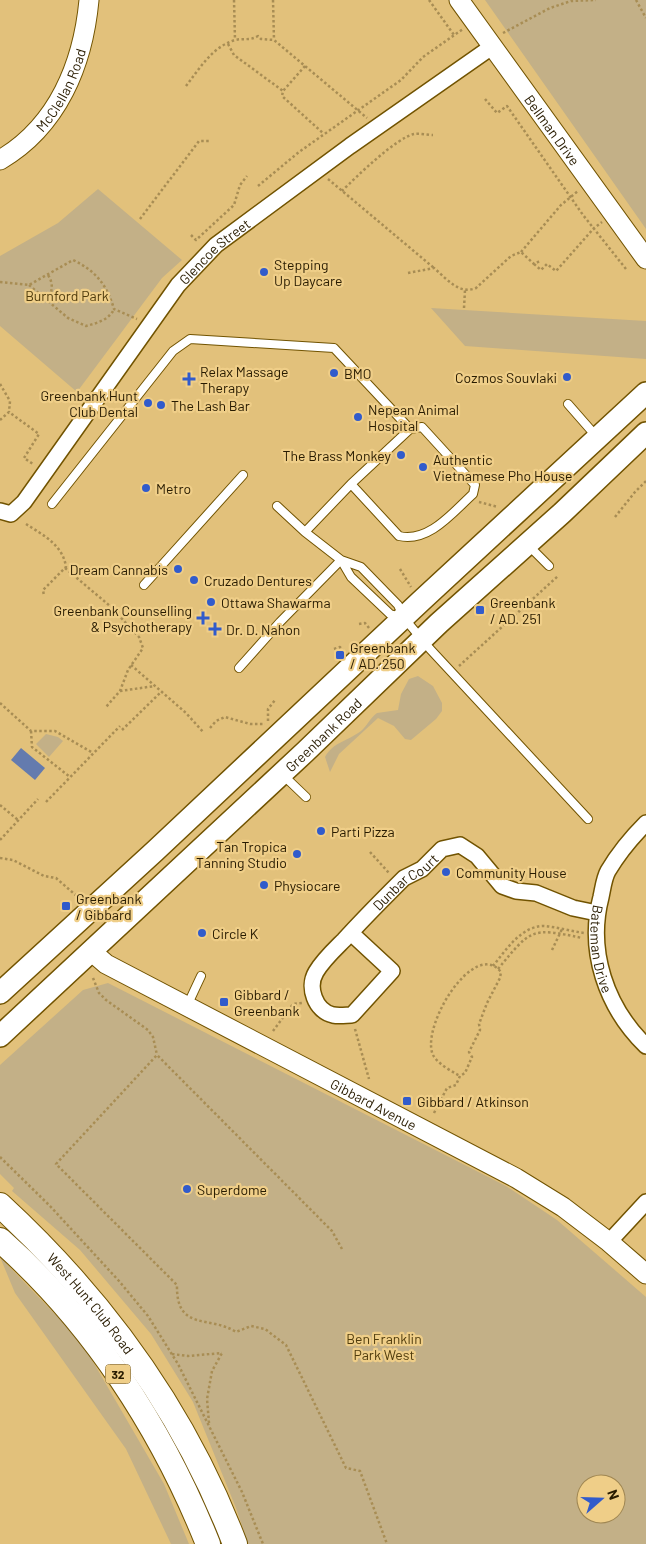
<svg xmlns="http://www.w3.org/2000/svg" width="646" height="1544" font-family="Barlow,sans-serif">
<rect width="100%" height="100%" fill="#e2c17b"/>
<!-- green -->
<path fill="#c3b087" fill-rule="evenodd" d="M485,0h161v229z
M98,189l84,71 -20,18 -85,114 -77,-66v-70l58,-33z
M431,308l215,13v38l-181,-13z
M418,676l15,10 9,17v8l-6,8 -25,21 -6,-1 -11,-13 -16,-8 -39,36 -9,18 -5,-15c8,-15 23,-16 36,-26 6,-5 9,-13 16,-18l21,-3 3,-16 8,-15z
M46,734l12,3 5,4 -14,16 -13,-13z
M108,983l398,203 51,34 89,77v247h-398l-12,-36 -43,-106 -42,-68 -71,-84 -68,-59 2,-3 -14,-14v-109l83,-75zM586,1484h30v30h-30z
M0,1257l81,84 83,143 25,60h-18l-45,-95 -111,-156z"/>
<!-- water -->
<path fill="#647bae" d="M21,748l24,20 -10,12 -24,-20z"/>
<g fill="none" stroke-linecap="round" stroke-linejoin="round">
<defs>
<path id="service" d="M568,404l28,32
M52,504l121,-153 17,-12 144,9 76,81
M277,506l28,26 36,28 20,7 37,38 6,13 26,31 158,170
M305,532l46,-48 59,-55 12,-2 53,58 -2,9c-20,18 -44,49 -74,42l-48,-52
M528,545l21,21
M341,560l10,17 39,37 10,3
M144,585l99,-110
M239,668l41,-46 61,-62
M283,775l23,22
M187,1006l14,-30"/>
<g id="minor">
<path id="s1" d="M0,511l11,3 13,-12 154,-217 38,-40 134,-99 143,-100"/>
<path id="s2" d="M646,823c-14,14 -28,31 -38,48 -4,7 -5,17 -7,26 -14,54 5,110 45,149"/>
<path id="s3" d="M351,933l41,38 -40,44c-5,0 -13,1 -19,0 -18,-4 -26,-28 -17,-43 7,-12 18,-22 28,-32 18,-20 37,-39 56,-58l4,-4 18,-9 20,-20 18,-4 17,11 25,30 14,5 20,2 37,15 24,5"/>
<path d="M609,1242l37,-40"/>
</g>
<g id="tertiary">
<path id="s4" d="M459,0l187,259"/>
<path id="s5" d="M0,160c58,-34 83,-96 89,-160"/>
<path id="s6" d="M91,951l15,13 410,214 47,29 46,35 37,32"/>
</g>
<g id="secondary">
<path d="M0,993l155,-142 266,-250 225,-208"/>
<path id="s7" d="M0,1036l305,-284 134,-129 123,-110 84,-80"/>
</g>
<g id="primary">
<path id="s8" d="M0,1205c103,95 185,208 235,339"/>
<path d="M0,1240c93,82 162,189 208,304"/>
</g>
</defs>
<!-- service casing -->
<use href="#service" stroke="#715300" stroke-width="10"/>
<!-- minor casing -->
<use href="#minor" stroke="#715300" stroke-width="18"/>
<!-- tertiary casing -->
<use href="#tertiary" stroke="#715300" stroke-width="21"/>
<!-- secondary casing -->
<use href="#secondary" stroke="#715300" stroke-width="24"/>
<!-- primary casing -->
<use href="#primary" stroke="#715300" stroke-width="26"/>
<!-- path -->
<path stroke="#a88d54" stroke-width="2.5" stroke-dasharray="2.5 2.5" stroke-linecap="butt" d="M234,0l1,40
M273,0l1,40
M429,0l25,35
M636,0l10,18
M503,33l47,-25 21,-7 25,-1
M228,44l6,11 49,36
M305,66l-22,25 -1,5 42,38
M186,86c14,-18 26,-39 49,-46 8,-2 15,1 23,-4l3,3 13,1 93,78
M485,99l12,14 10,-7 76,109 43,54
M328,179l106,89
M258,186l41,-34 102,-72 22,-23 40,-28
M342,191c14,-14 54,-53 72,-57 5,-1 14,1 19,1
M140,219l59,-78h10
M191,235l5,5 38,-35 6,-20 7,-9
M521,252l40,-47 17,-14
M534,264l7,6 6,-6 9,7 38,-43 8,-6
M408,273l26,-5c13,11 25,27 42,20l35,-32 10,-4 13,12 6,-3
M48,275c6,9 4,17 0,25
M0,282l29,3 44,-25c23,11 34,25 41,49l23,10
M29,285l39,33 18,8c11,-3 23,-6 28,-17
M464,308l1,-18
M0,384l10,17 -1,11
M0,420l9,-8 30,22 -15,24 9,6
M479,502l19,5
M615,517l20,-25 11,-11
M26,524c17,11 37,21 40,43l-23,23 1,6
M65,568l45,38 29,31 4,11 -15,22 -8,21 -14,16
M400,569l11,18
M359,624l6,-1 4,5
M334,649l6,-2 4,5
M131,665l55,48 18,20
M459,666l99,-90
M120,691l35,-5
M0,703l31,28h24l38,22
M268,721v-12l7,-9
M210,728l6,-7 9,-4 25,7h15
M122,730l39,-38
M31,731l1,16 38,30
M46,802l74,-76
M0,805l18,15
M0,840l38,-41
M370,852l19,21
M0,858l13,2 31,16 12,2 23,20
M552,950l10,-21
M493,966c13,-16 28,-40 51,-40 13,1 27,5 40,7
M498,969c33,-40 33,-42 84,-31
M93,978l6,15 7,7 42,30 5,7 4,18
M355,1029l14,50
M273,1031l20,-27 9,-1
M434,1113l13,-25 9,-3 4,-9 5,-3 7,-16 -3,-5 11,-22 -1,-6 8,-21 13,-25 1,-6c-27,-34 -81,55 -68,83 5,9 18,16 27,21
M0,1157l50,49 69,75 29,35 30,48 64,128 21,52
M342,1249l-10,-18 -175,-176 -101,109 121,121c-1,47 33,30 59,47l15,-6 14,3 21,16 60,123 14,3 27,73
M172,1354l16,2 34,-3
M209,1423l-2,-24 5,-28 10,-18"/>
<!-- service -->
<use href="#service" stroke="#fff" stroke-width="8"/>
<!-- minor -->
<use href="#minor" stroke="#fff" stroke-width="15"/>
<!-- tertiary -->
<use href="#tertiary" stroke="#fff" stroke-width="19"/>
<!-- secondary -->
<use href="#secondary" stroke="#fff" stroke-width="21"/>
<!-- primary -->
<use href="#primary" stroke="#fff" stroke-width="24"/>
</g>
<!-- markers -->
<g fill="#315bcb" stroke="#efce88" stroke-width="2">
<circle cx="264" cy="272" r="5"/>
<circle cx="334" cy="373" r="5"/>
<circle cx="567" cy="377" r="5"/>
<path d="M186.5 371.5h5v5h5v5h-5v5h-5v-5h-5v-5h5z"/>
<circle cx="148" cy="403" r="5"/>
<circle cx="161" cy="405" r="5"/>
<circle cx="358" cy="417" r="5"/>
<circle cx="401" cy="455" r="5"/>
<circle cx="423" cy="467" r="5"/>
<circle cx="146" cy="488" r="5"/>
<circle cx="178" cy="569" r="5"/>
<circle cx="194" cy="580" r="5"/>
<circle cx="211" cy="602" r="5"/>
<rect x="475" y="605" width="10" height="10" rx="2.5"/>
<path d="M200.5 610.5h5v5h5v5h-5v5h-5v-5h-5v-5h5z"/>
<path d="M212.5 621.5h5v5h5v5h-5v5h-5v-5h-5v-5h5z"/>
<rect x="335" y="650" width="10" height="10" rx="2.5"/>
<circle cx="321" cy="831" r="5"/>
<circle cx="297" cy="854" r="5"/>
<circle cx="446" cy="872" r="5"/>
<circle cx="264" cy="885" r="5"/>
<rect x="61" y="901" width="10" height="10" rx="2.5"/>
<circle cx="202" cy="933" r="5"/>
<rect x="219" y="997" width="10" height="10" rx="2.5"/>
<rect x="402" y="1096" width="10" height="10" rx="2.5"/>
<circle cx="187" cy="1189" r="5"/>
</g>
<g text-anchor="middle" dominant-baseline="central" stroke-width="4.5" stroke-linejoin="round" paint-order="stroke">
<!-- shield labels -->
<rect fill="#efce88" stroke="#645129" stroke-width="1" x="105.5" y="1364.5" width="25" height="19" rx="4"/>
<g font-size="12" font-weight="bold" fill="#281b00">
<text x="118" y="1374">32</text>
</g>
<!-- street labels -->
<g font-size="14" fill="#281b00" stroke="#efce88">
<text stroke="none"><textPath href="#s5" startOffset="95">McClellan Road</textPath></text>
<text stroke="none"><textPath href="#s4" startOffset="160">Bellman Drive</textPath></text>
<text stroke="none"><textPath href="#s1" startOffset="345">Glencoe Street</textPath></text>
<text stroke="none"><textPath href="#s7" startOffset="442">Greenbank Road</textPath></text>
<text stroke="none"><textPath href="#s3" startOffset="315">Dunbar Court</textPath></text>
<text stroke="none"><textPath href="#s2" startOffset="141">Bateman Drive</textPath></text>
<text stroke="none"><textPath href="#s6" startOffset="322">Gibbard Avenue</textPath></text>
<text stroke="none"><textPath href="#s8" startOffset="134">West Hunt Club Road</textPath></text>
</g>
<!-- poi labels -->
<g font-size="14" fill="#281b00" stroke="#efce88" text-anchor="start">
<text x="274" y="264">Stepping<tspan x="274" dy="16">Up Daycare</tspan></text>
<text x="200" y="371">Relax Massage<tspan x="200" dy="16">Therapy</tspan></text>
<text x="344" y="373">BMO</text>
<text x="557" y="377" text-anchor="end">Cozmos Souvlaki</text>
<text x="138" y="395" text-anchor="end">Greenbank Hunt<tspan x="138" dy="16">Club Dental</tspan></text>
<text x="171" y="405">The Lash Bar</text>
<text x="368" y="409">Nepean Animal<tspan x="368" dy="16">Hospital</tspan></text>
<text x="391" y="455" text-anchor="end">The Brass Monkey</text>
<text x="433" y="459">Authentic<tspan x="433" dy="16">Vietnamese Pho House</tspan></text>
<text x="156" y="488">Metro</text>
<text x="168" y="569" text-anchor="end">Dream Cannabis</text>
<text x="204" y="580">Cruzado Dentures</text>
<text x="221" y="602">Ottawa Shawarma</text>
<text x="490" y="602">Greenbank<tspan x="490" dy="16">/ AD. 251</tspan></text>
<text x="192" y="610" text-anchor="end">Greenbank Counselling<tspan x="192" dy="16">&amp; Psychotherapy</tspan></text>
<text x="226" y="629">Dr. D. Nahon</text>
<text x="350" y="647">Greenbank<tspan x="350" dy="16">/ AD. 250</tspan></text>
<text x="331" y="831">Parti Pizza</text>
<text x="287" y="846" text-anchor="end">Tan Tropica<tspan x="287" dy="16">Tanning Studio</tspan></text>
<text x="456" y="872">Community House</text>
<text x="274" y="885">Physiocare</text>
<text x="76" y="898">Greenbank<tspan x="76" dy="16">/ Gibbard</tspan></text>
<text x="212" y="933">Circle K</text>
<text x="234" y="994">Gibbard /<tspan x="234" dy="16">Greenbank</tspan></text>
<text x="417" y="1101">Gibbard / Atkinson</text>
<text x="197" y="1189">Superdome</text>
</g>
<!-- park labels -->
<g font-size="14" fill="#503c0d" stroke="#efce88">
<text x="67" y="295">Burnford Park</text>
<text x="384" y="1338">Ben Franklin<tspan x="384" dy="16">Park West</tspan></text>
</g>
</g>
<!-- north arrow -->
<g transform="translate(601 1499) rotate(70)"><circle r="24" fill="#efce88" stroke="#9f8652"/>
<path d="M0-4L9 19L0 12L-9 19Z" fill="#315bcb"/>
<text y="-8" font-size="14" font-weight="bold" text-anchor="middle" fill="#281b00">N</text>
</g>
</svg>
